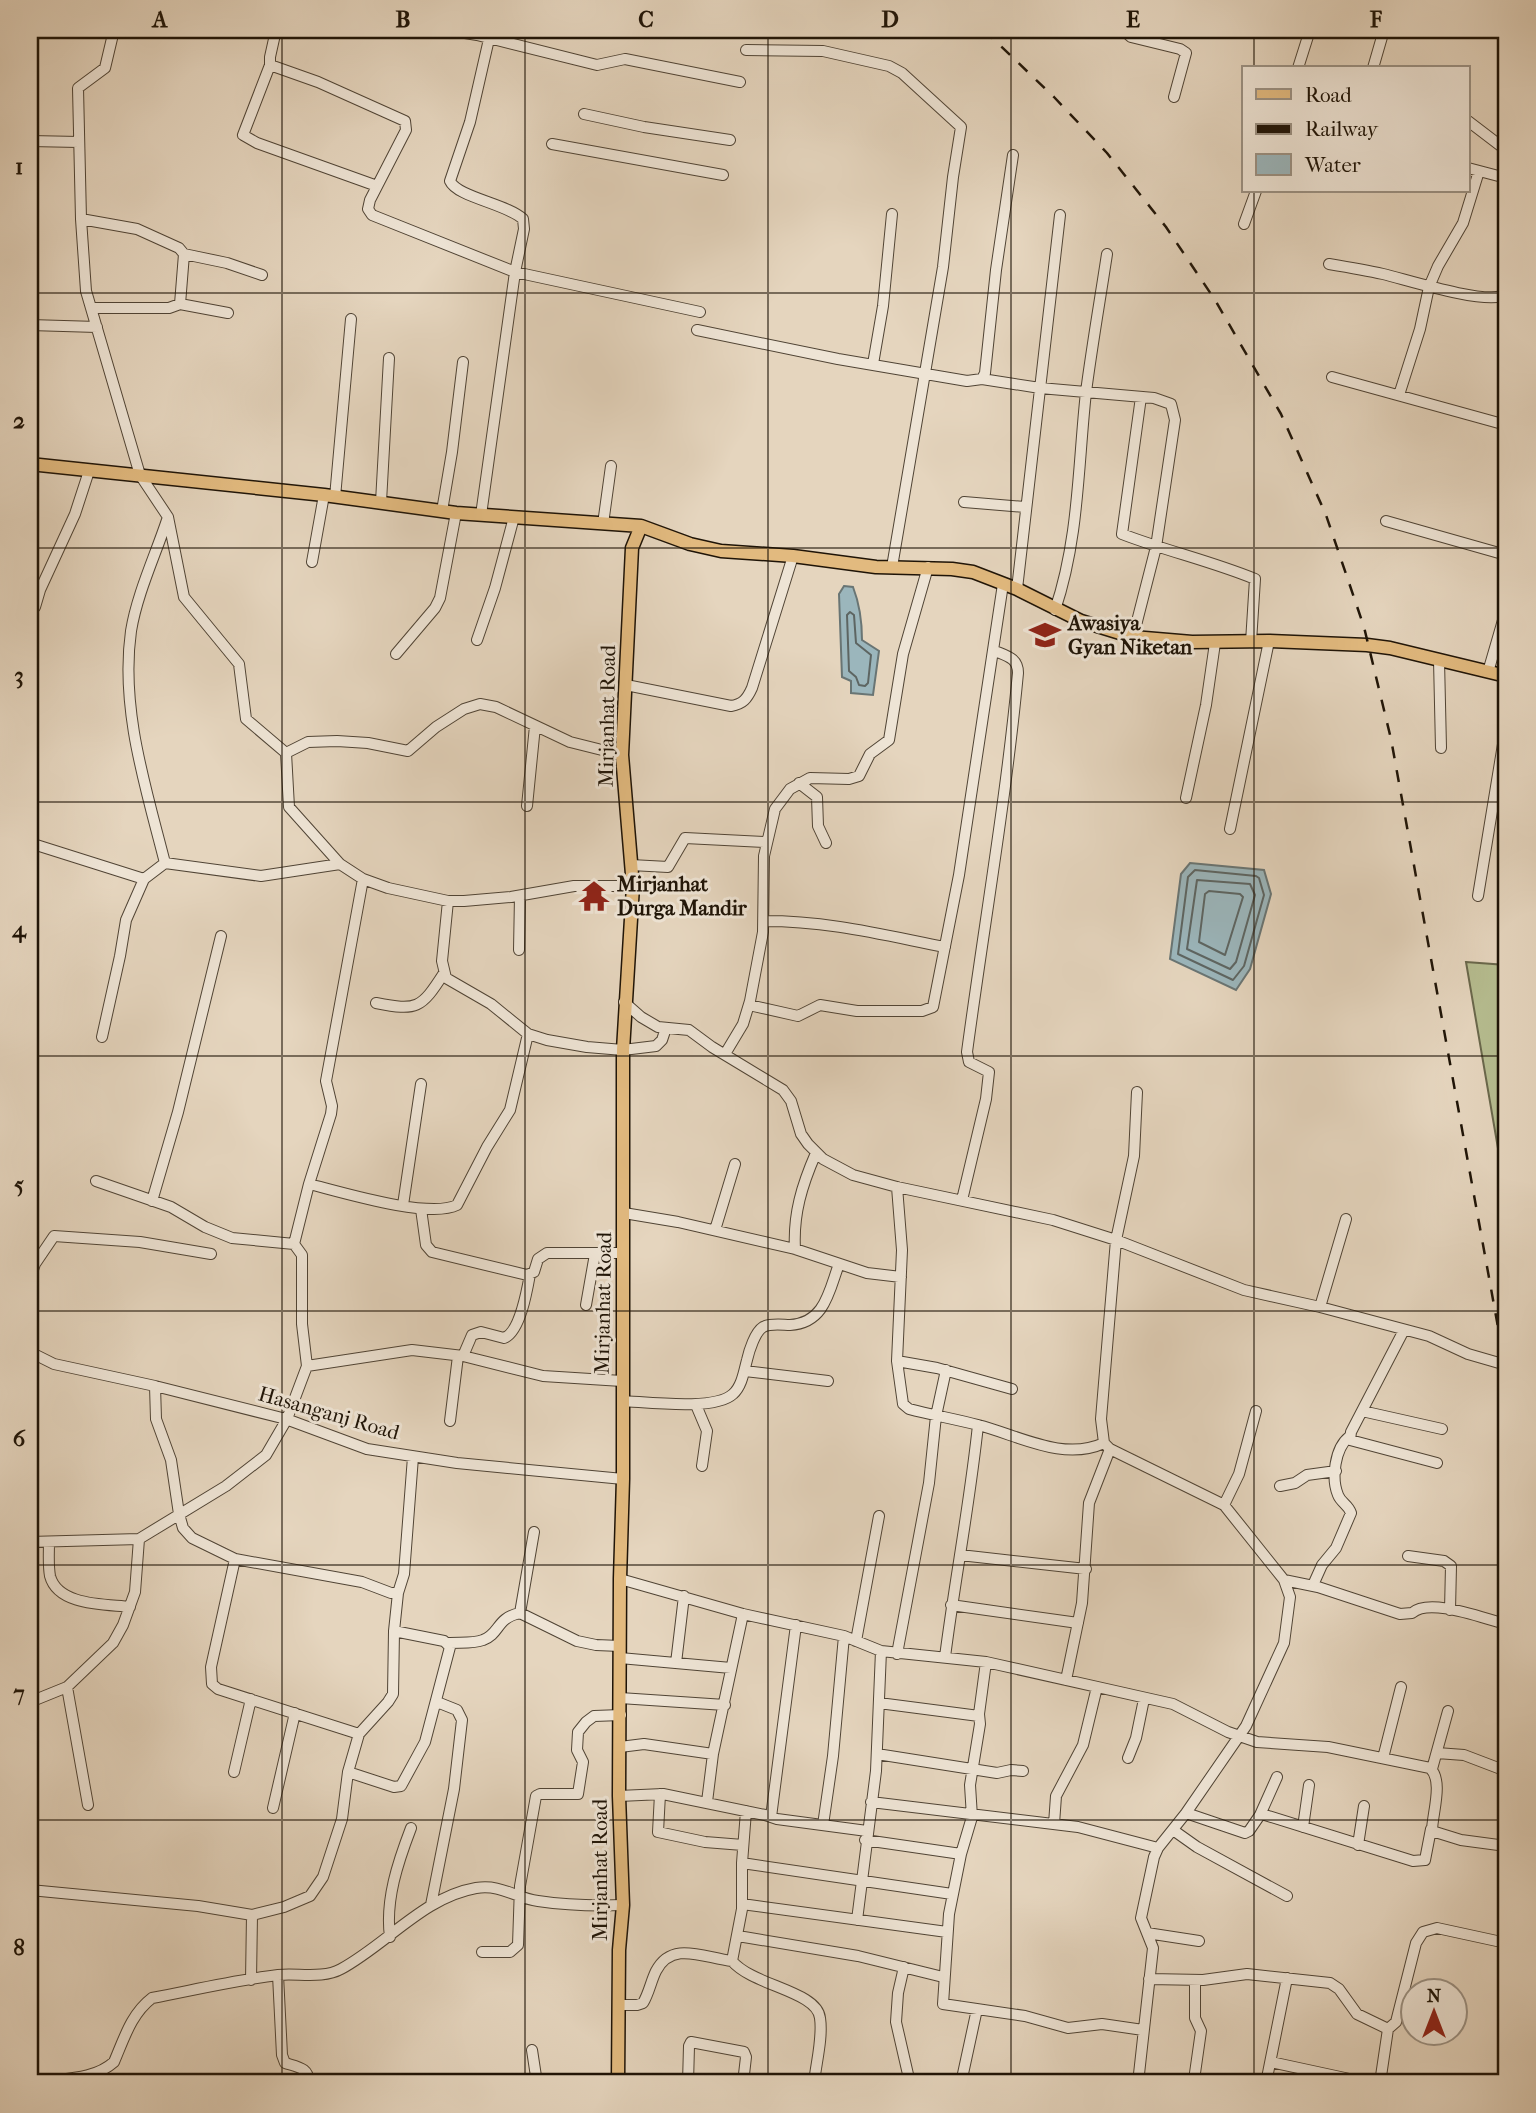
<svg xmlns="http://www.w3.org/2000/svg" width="1536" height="2113" font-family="'IM FELL French Canon',serif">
<rect width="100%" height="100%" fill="#e5d5be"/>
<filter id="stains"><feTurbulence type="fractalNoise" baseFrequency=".00286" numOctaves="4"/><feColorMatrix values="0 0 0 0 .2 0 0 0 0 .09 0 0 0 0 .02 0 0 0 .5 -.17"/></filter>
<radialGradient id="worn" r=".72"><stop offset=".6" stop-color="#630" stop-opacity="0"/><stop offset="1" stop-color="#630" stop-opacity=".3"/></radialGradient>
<!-- green -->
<path fill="#b6bd90" stroke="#6a684c" stroke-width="2" d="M1466,962l40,3v230z"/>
<!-- water -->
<path fill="#9bb6bc" stroke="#697574" stroke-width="2" d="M844,586l9,1c7,18 9,34 9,53l17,11 -6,44 -22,-2v-12l-9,-4 -3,-83z
M1190,863l74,7 7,24 -21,75 -14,21 -66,-31 11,-85z"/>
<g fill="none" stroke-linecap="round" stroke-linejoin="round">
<!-- shore -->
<path stroke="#5d6562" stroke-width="2" d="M850,612l4,3 2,28 15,12 -3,28 -3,3 -6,-1 -3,-8 -7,-6 -2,-56z
M1195,870l61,6 3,2 5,17 -20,71 -11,14 -55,-26 10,-77z
M1197,880l53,4 5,11 -19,67 -6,7 -43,-20z
M1209,891l31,3 3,3 -18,58 -26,-13 6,-48z"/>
<defs>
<path id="minor" d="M114,30l-9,38 -27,20 3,131 5,72 54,184 28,42 16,80 55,67 7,55 40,34 3,54 51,57 23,15 25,9 60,13h16l47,-4 63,-11h59
M276,30l-6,27v8l-27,70 14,8 120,43
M447,30l30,5 120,30 28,-6 115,23
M1123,30l8,7 49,12 6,4 -12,44
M746,50l77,1 66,15 13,7 59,54 -8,50 -10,90 -51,300
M270,65l48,17 87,39 1,9 -36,70 -2,9 4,6 143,57 9,-43 -1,-10c-16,-15 -66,-22 -73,-38l20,-59 19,-83
M1298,68l12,-38
M1373,68l11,-38
M584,114l60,13 86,13
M1468,121l38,29
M30,141l49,1
M552,144l171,31
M1468,168l38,10
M81,219l56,10 42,19 5,6 43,9 35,12
M1244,224l12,-33
M1329,264c18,3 36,6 54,10 25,6 97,29 119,22l4,-8
M180,304l4,-50
M91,308h78l11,-4 48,9
M30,325l67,2
M697,330l141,29 129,22 15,-2 3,-6 11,-103 17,-115
M873,364l10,-58 9,-92
M1332,377l174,48
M982,379l58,9 114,10 17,6 4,16 -19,127 -23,90
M1399,395l21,-66 9,-42 9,-21 25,-43 16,-52
M1141,397l-19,137c44,17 89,27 133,45l-4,63
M335,497l16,-178
M381,502l8,-144
M964,502l61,5
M442,511l10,-59 11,-90
M481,515l34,-243 185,40
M1386,521l120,34
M603,524l8,-58
M312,562l12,-67
M1017,589l43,-374
M35,607l5,-17 35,-76 14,-43
M1055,610c24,-71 23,-145 31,-218 6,-46 14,-92 21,-138
M477,640l18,-52 19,-71
M396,654l39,-46 5,-10 16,-85
M1439,660l2,88
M1488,672l18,-62
M626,685l105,21c12,-2 16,-7 21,-18l41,-132
M286,753l22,-11 29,-1 31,2 40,8 28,-24 28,-18 16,-5 16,3 74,35 52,13
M799,783l18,14 1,29 8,17
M1186,798l20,-93 9,-62
M527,806l8,-80
M1230,829l39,-188
M30,843l114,36
M165,863c-19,-75 -45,-154 -34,-232 6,-37 24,-75 36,-111
M631,865l37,2 17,-29 81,4
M1478,896l28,-170
M448,901l-6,60 4,17 45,26 37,30 19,6 40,7 36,3 33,-4 6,-6 4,-12
M764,921c65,0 119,14 181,26
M519,950l1,-54
M624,1002l17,15 17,10 31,3 23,17 71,43 8,11 10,33 7,10 15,15 30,16 44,12 156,33 63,20 128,50 76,17 109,29 39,18 38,11
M376,1003c41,8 45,6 68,-30
M749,1005l49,11 22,-11 37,6h65l11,-4 26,-132 44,-291
M102,1037l18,-81 6,-36 18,-41 21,-16 96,13 79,-12
M725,1054l18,-30 7,-23 13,-69 1,-76 11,-47 15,-20 20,-11 39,1 10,-3 11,-22 19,-14 14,-86 25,-87
M1137,1092l-3,64 -18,84 -15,179 3,24 6,6 114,56 60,75 6,17 -6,46 -38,83 -60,87 -28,35 -4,9 -13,61 12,30 -15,135
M309,1184c32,8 120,35 148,21l30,-58 23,-37 18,-76
M897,1187l5,63 -5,111 6,43 6,5c23,6 46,10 69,16 40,10 85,37 126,18
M962,1200l24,-101 3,-27 -20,-10 -2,-10c17,-127 39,-252 51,-379 0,-15 -11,-17 -23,-22
M152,1201l26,-89 43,-176
M403,1205l18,-121
M421,1209l5,36 6,7 95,23 7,-3 4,-13 9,-6h76
M624,1213l54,9 117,27 72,24 34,4
M715,1230l20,-66
M294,1244l15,-60 22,-70 1,-8 -6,-25 37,-202
M795,1249c-2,-35 7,-64 21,-96
M30,1278l5,-14 19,-28 86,6 71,12
M586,1305l9,-51
M1320,1307l26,-88
M1404,1330l-53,102 -1,8 87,23
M30,1352l24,12 101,22 131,33 81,30 90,14 166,16
M463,1356l9,-21 9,-3 23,6c16,-6 23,-47 26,-64
M897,1361l40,7 75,21
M307,1366l105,-16 51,6 80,20 79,5
M745,1371l83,10
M155,1386l1,33 15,41 8,54 4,14 9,10 43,21 127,23 29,11h7l6,-19 9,-117
M622,1401c25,1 93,10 111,-7 9,-8 11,-23 14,-34 2,-9 8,-28 16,-33 7,-4 20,-2 27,-2 35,-2 39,-34 49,-61
M696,1405l11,26 -5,35
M1362,1411l80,18
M450,1421l8,-65
M1280,1486l15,-3 12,-8 29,-4
M1224,1505l15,-31 17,-63
M30,1542l109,-3 87,-53 40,-31 21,-36 20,-53 -5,-42v-69l-8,-11 -62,-6 -27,-11 -34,-20 -75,-26
M49,1542c0,11 -1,23 1,34 8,30 55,28 80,31
M960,1555l126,14
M1408,1556l36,5 7,5 -1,44
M235,1559l-24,108 1,17 6,5 141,45
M620,1579l123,35 101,22 37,15 105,11 187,42 55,28 29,10 71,5 102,21c14,13 2,46 2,63l29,9 45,6
M1284,1580l34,7 82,27 12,-1c18,-16 72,6 94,11
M1313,1585l9,-20 14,-17 15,-35c-3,-9 -10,-10 -13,-18 -7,-17 -3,-47 11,-58
M951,1605l127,18
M520,1613l14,-81
M856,1641l23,-125
M448,1643c11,-1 25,1 35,-3 17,-6 13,-22 37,-27l57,28 19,4 24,1
M897,1654l32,-171 7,-67 10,-46
M945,1657c10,-78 25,-155 33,-232
M620,1658l111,10
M986,1662l-7,52 1,10 -10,61 2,32 -11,37 -12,60 -6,90 82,12 43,12 34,-4 41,6
M676,1663l8,-67
M1066,1680l16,-77 7,-100 21,-54
M67,1687l21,118
M620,1698l105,7
M30,1702l37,-15 46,-44 10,-18 12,-33 4,-53
M879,1703l100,13
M620,1747l24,-3 69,10
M1437,1753l27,2 42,16
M877,1754l120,19 14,-3 12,1
M1128,1758l8,-20 8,-39
M1383,1758l18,-71
M1432,1769l16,-58
M234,1772l17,-73
M348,1772l46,15 7,-1 24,-44 25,-95 -6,-6 -50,-10
M660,1794l-2,38 47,10 38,3
M619,1796l44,-2 102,21 12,4 90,12
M707,1802l6,-48 30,-140
M871,1802l207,25 80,21
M273,1808l22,-95
M746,1811l-4,52v46l-10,52c21,25 85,30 88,57 3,20 -4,45 -6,65
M1186,1813l59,20 4,-2 11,-16h5l148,46 12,-1 6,-31
M1260,1815l17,-38
M771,1817l25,-192
M1054,1824l2,-28 27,-51 14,-58
M823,1825l10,-69 11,-120
M1303,1827l6,-42
M1173,1830l24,17 90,49
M865,1840l96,14
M1358,1845l6,-39
M742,1863l210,31
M30,1890l168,16 54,9 32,-8 26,-11 13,-19 19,-58 6,-47 11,-38 29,-32 5,-8 1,-63 4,-38
M742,1904l205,28
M431,1905l23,-116 8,-69 -5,-10 -20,-8
M857,1920l19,-149 5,-120
M1147,1933l52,8
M738,1936l120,20 85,21
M390,1937c-5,-37 8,-75 21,-109
M482,1952h28l8,-7 2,-59 16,-90 4,-2h38l5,-32 -6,-12 1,-18 8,-10 8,-6 27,-1
M904,1967l-6,26 -2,29 14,61
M278,1975l4,80 3,8c13,4 25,5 23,20
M1149,1979l54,1 44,-6 83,9 9,6 18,25 31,15 -8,54
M251,1980l1,-65
M1195,1980v38l6,13 -7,49 1,3
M619,2005h18l6,-2c6,-10 8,-22 13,-32 16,-31 48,-13 76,-10
M1388,2029l8,-7 20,-79 7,-11 14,-4 69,15
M532,2050l5,33
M1271,2062l97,21
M35,2083c25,-5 58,-2 79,-21 10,-23 17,-48 38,-64 42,-8 84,-18 126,-23 20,-2 45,4 63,-6 46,-25 83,-72 135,-81 26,-4 39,10 62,13 27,4 57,5 85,4
M688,2083l1,-37 2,-4 53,10 2,5 -3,26
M961,2083l16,-74
M1266,2083l21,-105"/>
<path id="major" d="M30,464l294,31 132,18 185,13 49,18 31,7 72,5 83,11 76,2 21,3 44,17 64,32 52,16 59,5 77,-1 98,4 23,3 116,28
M618,2083l1,-133 4,-45 -4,-109 1,-217 3,-100v-429l10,-164 -11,-131 10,-207 9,-22"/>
</defs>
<!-- minor casing -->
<use href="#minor" stroke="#504435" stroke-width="12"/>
<!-- major casing -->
<use href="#major" stroke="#1f1407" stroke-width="15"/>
<!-- minor -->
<use href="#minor" stroke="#eee4d5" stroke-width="10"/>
<!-- major -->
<use href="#major" stroke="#e2ba7f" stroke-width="12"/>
<!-- rail -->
<path stroke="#1f1407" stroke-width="2.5" stroke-dasharray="12 12" stroke-linecap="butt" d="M984,30l70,67 53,56 59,74 49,73 66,114 45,101 38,112 27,112 115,632"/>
</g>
<!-- grid -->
<path fill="none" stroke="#1f1407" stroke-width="2" stroke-opacity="0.55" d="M282,30v2053M525,30v2053M768,30v2053M1011,30v2053M1254,30v38M1254,191v1892M30,293h1476M30,548h1476M30,802h1476M30,1056h1476M30,1311h1476M30,1565h1476M30,1820h1476"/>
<!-- icons -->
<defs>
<symbol id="school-bare" viewBox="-9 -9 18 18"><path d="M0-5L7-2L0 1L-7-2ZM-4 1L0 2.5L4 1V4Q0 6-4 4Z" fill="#8f2418" stroke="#eee4d5" stroke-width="2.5" paint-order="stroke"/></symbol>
<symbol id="temple-bare" viewBox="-9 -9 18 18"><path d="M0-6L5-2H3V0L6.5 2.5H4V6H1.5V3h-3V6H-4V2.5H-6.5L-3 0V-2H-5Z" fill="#8f2418" stroke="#eee4d5" stroke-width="2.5" paint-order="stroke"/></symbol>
</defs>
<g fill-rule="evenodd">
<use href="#school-bare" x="1023" y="613" width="44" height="44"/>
<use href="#temple-bare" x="572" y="874" width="44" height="44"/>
</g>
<g text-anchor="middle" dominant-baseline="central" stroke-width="6" stroke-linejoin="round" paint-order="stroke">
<!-- poi labels -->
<g font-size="21" font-weight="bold" fill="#1f1407" stroke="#eee4d5" text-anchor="start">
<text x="1068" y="623">Awasiya<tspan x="1068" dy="24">Gyan Niketan</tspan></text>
<text x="617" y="884">Mirjanhat<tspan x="617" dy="24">Durga Mandir</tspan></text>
</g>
<!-- street labels -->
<g font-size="21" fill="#1f1407" stroke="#eee4d5">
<text transform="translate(607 716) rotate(-89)">Mirjanhat Road</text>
<text transform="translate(603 1303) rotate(-89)">Mirjanhat Road</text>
<text transform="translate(329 1413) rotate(16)">Hasanganj Road</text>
<text transform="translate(600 1870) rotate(-90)">Mirjanhat Road</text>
</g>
</g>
<!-- margin -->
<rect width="1536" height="2113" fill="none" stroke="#e5d5be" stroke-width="77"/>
<!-- legend -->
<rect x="1242" y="66" width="228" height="126" fill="#eee4d5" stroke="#9b9183" stroke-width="2"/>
<rect x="1256" y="89" width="35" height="10" fill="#e2ba7f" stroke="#9b9183" stroke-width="2"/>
<text x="1305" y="102" font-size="21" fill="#1f1407">Road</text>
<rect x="1256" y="124" width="35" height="10" fill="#1f1407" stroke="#9b9183" stroke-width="2"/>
<text x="1305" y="136" font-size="21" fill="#1f1407">Railway</text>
<rect x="1256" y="154" width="35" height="21" fill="#9bb6bc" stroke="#9b9183" stroke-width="2"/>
<text x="1305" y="172" font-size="21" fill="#1f1407">Water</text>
<!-- north arrow -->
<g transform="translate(1434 2012)"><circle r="33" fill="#eee4d5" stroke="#9b9183" stroke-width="2"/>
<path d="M0-5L12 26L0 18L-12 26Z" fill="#8f2418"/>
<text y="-10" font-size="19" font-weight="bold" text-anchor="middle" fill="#1f1407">N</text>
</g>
<rect x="38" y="38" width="1460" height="2036" fill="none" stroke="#1f1407" stroke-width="2.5"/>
<g font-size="23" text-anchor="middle" font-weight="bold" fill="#1f1407">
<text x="160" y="27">A</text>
<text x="403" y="27">B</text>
<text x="646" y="27">C</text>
<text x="890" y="27">D</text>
<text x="1133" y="27">E</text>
<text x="1376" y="27">F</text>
<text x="19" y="174">1</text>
<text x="19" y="428">2</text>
<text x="19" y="683">3</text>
<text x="19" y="937">4</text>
<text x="19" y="1192">5</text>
<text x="19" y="1446">6</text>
<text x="19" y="1701">7</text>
<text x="19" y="1955">8</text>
</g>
<rect width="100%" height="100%" filter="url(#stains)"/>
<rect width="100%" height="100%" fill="url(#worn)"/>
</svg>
